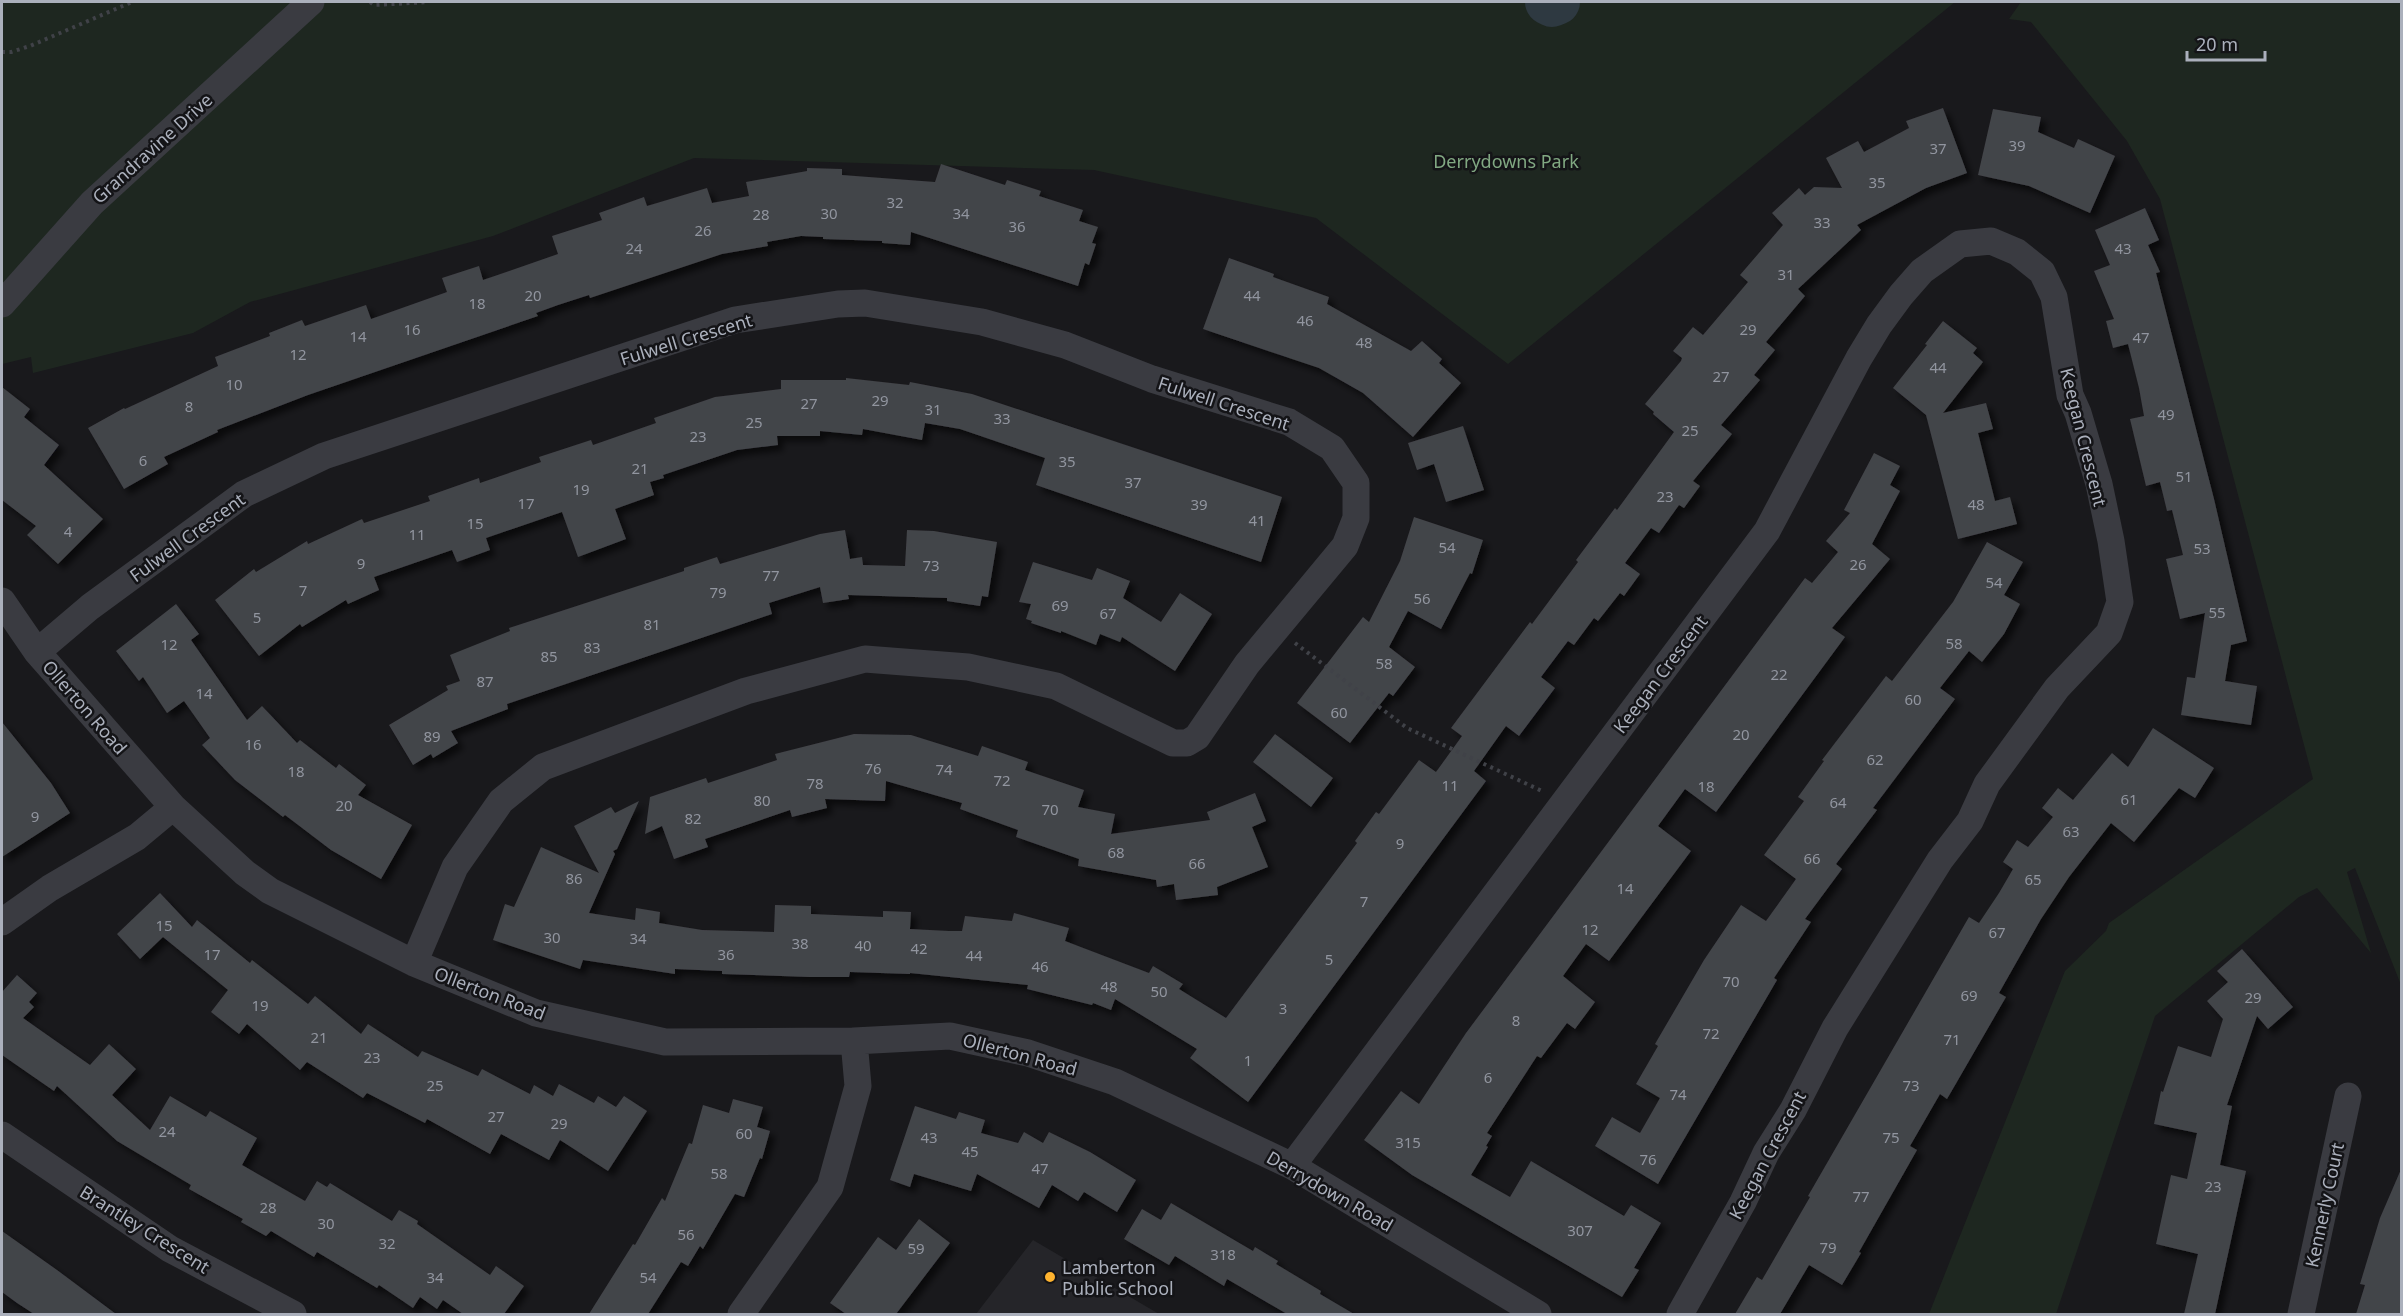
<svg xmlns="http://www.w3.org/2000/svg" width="2403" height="1316" font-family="'Noto Sans',sans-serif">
<defs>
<filter id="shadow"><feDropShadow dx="5.5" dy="5.5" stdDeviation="3" flood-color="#0009"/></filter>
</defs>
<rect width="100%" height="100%" fill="#19191c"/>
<!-- built -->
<path fill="#252529" d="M1033,1240l126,74h-183z"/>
<!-- green -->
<path fill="#1e2720" d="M2,2h1953l-447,362 -192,-146 -222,-48 -400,-12 -201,78 -243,66 -57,31 -160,40 -2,-16 -29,7z
M2021,2h380v983l-46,-117 -8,4 24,81 -54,-65 -18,9 -144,119 -99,298h-127l136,-343 41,-40 3,-8 204,-144 -153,-580 -33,-58 -96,-119 -22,-3z"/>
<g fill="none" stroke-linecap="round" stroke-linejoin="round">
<!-- river -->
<path stroke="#2e3941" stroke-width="46" d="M1548,2l4,2 5,-2"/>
</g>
<!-- building -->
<path fill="#434449" filter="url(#shadow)" d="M1943,108l24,65 -41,15 -69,37 4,5 -63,59 7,7 -39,46 9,8 -21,25 6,5 -39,45 11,9 -39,47 7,5 -16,22 -5,-3 -20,28 -8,-5 -26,35 15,11 -16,22 -4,-3 -22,28 -4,-3 -20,27 -6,-4 -27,36 14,11 -36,48 -13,-10 -32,45 12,10 -238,321 -58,-44 7,-9 -82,-50 -4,11 -18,-7 -1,2 -65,-16 1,-4 -118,-12v1l-60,-2 -1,5h-40l-87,-3v-3l-47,-2v5l-92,-14 -3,9 -87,-29 12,-36 9,3 27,-60 58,26 -25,-47 37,-19 4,6 24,-12 -22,48 -4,2 2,3 -26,59 46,7 1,-12 24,4 -1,11 43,7 72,2 1,-27 36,1v8l72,3v-6l28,1 -1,17 39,2h13l3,-15 47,5 2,-8 55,15 -4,13 84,32 4,-7 30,18 -4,5 47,29 131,-175 -2,-2 21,-29 3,2 40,-54 17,12 26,-36 -11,-8 79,-106 2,2 46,-62 -2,-2 39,-52 2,2 57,-78 -21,-18 1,-2 -9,-8 36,-43 1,-3 -9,-7 20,-24 10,8 45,-53 -8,-7 43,-50 -11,-12 27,-25 6,7 9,-8 28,1 -16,-30 32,-17 6,11 45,-24 -3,-7z
M1993,109l48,8 -3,15 36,16 4,-9 37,17 -25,57 -61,-27 -51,-11z
M941,164l64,21 2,-5 34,11 -2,5 44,14 -4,11 19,6 -6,16 4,1 -7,21 -4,-2 -7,23 -167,-54 -1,13 -28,-2v-2l-59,-2v-2l-22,-1 -34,6 1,4 -46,8 -132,44 -1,-3 -31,10 -22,8 2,3 -230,79 -91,35 1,2 -54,25 4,7 -44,25 -36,-61 36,-20 1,1 93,-43 -3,-9 55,-21 -1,-3 33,-13 3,6 61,-21 5,14 76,-27 -5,-14 37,-12 4,14 75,-26 -6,-18 50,-16 -3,-7 45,-16 3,9 60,-18 5,15 37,-7 -3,-14 61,-11v-3l35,1v6l93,7z
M2145,208l14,32 -11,5 12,27 -4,1 58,226 33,142 -16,4 -6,36 32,5 -6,39 -70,-10 6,-38 8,1 10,-65 -25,6 -14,-60 17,-4 -11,-45 -5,1 -7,-29 -14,4 -16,-67 14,-3 -5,-28 -11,-44 -15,4 -7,-27 8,-2 -20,-48 16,-6 -15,-35z
M1229,258l45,16 -1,3 56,20 -2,7 84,47 11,-10 20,18 -3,4 22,20 -48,54 -50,-44 -44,-25 -116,-39z
M1943,321l34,27 -4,5 10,9 -40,51 43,-10 7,26 -15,4 17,68 15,-4 7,27 -59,15 -32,-124 -33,-27 34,-43 -2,-1z
M846,378l63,7 1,-3 62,12 310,103 -21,65 -225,-77 9,-27 -85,-29 -35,-6 -3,17 -59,-11 -1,6 -42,-4v5h-43l1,9 -41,5 -74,25 1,3 -14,4 4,13 -39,14 11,30 -48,18 -16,-45 -76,26 4,12 -33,12 -5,-12 -78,27 5,13 -31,14 -2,-4 -44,27 -2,-3 -41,32 -44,-56 39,-31 2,3 51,-31 1,3 54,-25 2,4 66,-22 -2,-5 51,-18 1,5 61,-21 -2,-5 52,-17 2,5 63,-22 -2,-5 61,-21 66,-8v-9h65z
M2,387l28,22 -6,8 35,28 -15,20 59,54 -45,45 -31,-29 9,-9 -34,-26z
M1463,426l21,64 -38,12 -12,-38 -17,6 -9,-27z
M1874,453l26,13 -10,19 10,6 -28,53 18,15 -58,69 13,9 -129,175 -31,-23 -27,37 33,25 -82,110 -23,-17 -23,32 32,26 -20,27 -8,-6 -26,35 -4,-2 -50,77 5,3 -6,10 2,1 -17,28 39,22 21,-36 93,55 7,-11 30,18 -27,45 5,2 -17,27 -210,-122 -48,-35 37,-49 18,13 47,-71 339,-455 7,5 26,-31 -12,-11 24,-28 -6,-3z
M1414,517l69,23 -11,34 -2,-1 -29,56 -33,-18 -19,36 26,20 -22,29 -4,-3 -39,50 -53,-40 66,-86 6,5 31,-61z
M845,530l5,29 12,-2 1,8 42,1 2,-36 27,1 63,11 -9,55 -6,-1 -2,10 -33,-5v-3l-99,-3 1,4 -26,4 -3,-16 -51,16 3,11 -265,90 1,5 -57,22 7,12 -25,15 -2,-4 -18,11 -24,-40 59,-35 -2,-4 14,-5 -10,-26 60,-24 -1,-3 175,-57v-3l33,-11 3,7 100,-30z
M1987,542l36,20 -19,33 16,9 -16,30 -22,28 -13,-11 -29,37 15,11 -82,109 4,2 -41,54 6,5 -37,50 6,3 -37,56 3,2 -119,204 -63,-38 17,-29 28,16 20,-35 -24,-14 22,-38 -3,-2 49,-84 37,-55 25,16 30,-42 -32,-24 40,-54 -6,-4 26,-36 -2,-1 64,-84 6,5 61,-79z
M1033,562l59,18 5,-12 33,13 -7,17 38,24 19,-29 32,21 -37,57 -53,-34 -2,5 -20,-8 -4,11 -35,-14v2l-30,-10 1,-2 -6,-2 5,-15 -12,-2z
M176,604l23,30 -8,6 56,80 15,-14 35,37 3,-3 36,28 3,-4 27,21 -8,10 54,30 -31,54 -50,-29 -46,-35 -2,2 -48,-37 -33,-35 8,-7 -26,-37 -17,12 -24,-36 -4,4 -23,-30z
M2,722l49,61 19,30 -68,44z
M2153,728l61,40 -19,30 -16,-10 -45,54 -23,-19 -42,54 -28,42 -42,74 7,4 -59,102 -7,-5 -30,52 7,4 -58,102 2,1 -19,32 -33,-20 -29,49h-45l22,-37 5,3 48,-83 -2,-1 161,-279 10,6 20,-30 14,-24 -10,-7 14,-22 11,7 25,-30 -11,-9 16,-20 15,12 39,-47 16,14z
M854,734l57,1 67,21 4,-10 46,16 -3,8 59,20 -6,17 37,7 -4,20 99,-14 -3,-8 48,-19 11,28 -14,6 16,40 -51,20 1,8 -42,5 -2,-16 -17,3 -1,-7 -78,-14 1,-7 -63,-22 2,-7 -58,-21 2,-6 -76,-22 -1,20 -60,-2 2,9 -35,9 -2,-7 -85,29 3,8 -34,12 -12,-33 -17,8 5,-37 56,-19 2,5 69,-23 -2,-6z
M1275,734l58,44 -22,29 -58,-45z
M160,893l32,34 5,-7 53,43 2,-3 56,44 7,-8 46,38 7,-10 50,33 4,-6 56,25 4,-7 48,25 4,-9 19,11 6,-12 35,19 4,-7 18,11 8,-11 23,15 -39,60 -48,-31 -11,20 -48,-26 -11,20 -63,-35 -2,4 -58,-30 -4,5 -56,-36 -7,8 -53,-46 -8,10 -28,-22 17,-22 -65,-53 -23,22 -23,-25z
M2242,949l51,58 -25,22 -11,-13 -30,89 5,1 -12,59 26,6 -31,143h-31l14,-60 -42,-10 15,-69 16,4 10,-46 -43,-9 7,-33 2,1 15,-46 33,11 12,-38 -16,-18 21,-19 -11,-11z
M17,975l20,18 -8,9 5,5 -11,11 67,47 19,-21 27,25 -24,26 38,35 20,-34 36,21 4,-6 47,27 -15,27 63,36 12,-20 10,6 3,-4 62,38 7,-11 19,11 -1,3 73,51 6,-9 28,20 -20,28h-41l-20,-14 -6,9 -17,-12 -7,11 -34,-23 -2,3 -60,-36 -3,5 -43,-26 -5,5 -25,-14 2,-3 -54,-30 2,-4 -74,-44 -60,-55 -3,5 -52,-36v-63z
M733,1099l30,8 -6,20 13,4 -8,28 -2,-1 -16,39 -9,-3 -32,55 -3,-3 -12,20 -7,-4 -33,52h-59l44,-70 2,1 27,-47 3,3 24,-58 3,1 11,-39 26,8z
M915,1106l41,13 3,-7 26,8 -4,13 37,10 6,-11 19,11 6,-11 41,20 46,28 -19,32 -33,-20 -6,9 -26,-16 -13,23 -62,-34 -6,17 -57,-17 -4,13 -20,-7z
M2402,1167v147h-46l9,-29 -5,-1 20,-66z
M1171,1203l82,48 2,-4 23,14 -2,3 45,27 -1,3 34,20h-67l-60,-35 -3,7 -49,-30 -6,9 -45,-26 18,-30 19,11z
M919,1219l31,24 -54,71h-50l-16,-11 48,-66 18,13z
M2,1231l55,39 59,44h-82l-17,-11 -15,-11z"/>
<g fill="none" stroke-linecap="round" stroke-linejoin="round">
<!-- path -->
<path stroke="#404248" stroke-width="4" stroke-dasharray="3 4.5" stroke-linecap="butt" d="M370,2l4,3 55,-3
M2,52h9l19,-6 102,-44
M1295,643l112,85 135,63"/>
<!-- minor -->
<path stroke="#3a3b41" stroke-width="27" d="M2,304l90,-101 219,-201
M2,601l35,51 136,155 72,66 25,18 144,72 122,50 129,29 189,-1 96,-5 78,17 87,29 177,84 246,148
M37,652l53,-45 154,-113 80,-38 411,-136 103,-16 27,-1 117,19 83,23 87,34 137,43 43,26 24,35v35l-11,28 -98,118 -50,73 -10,6h-14l-117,-57 -88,-19 -103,-8 -119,32 -203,76 -42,34 -46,66 -41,96
M2,922l48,-34 87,-51 36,-30
M2,1135l168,114 123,65
M1292,1166l475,-635 92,-173 20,-33 22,-30 21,-24 38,-27 31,-3 26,11 25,20 12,25 16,98 8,18 21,71 12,57 9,61 -11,31 -52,55 -70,96 -17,37 -30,39 -105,168 -42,82 -27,43 -23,49 -63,112
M741,1314l89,-127 28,-101 -4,-45
M2301,1314l47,-218"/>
</g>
<!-- markers -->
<circle fill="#feb32f" stroke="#141417" stroke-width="2" cx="1050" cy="1277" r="6"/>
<g text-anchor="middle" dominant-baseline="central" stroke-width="5" stroke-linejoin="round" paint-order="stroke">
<!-- number labels -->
<g font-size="15" fill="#91959f">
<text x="2017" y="145">39</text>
<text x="1938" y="148">37</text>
<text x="1877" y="182">35</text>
<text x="895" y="202">32</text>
<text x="829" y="213">30</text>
<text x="961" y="213">34</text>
<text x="761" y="214">28</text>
<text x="1822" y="222">33</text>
<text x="1017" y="226">36</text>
<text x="703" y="230">26</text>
<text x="634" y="248">24</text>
<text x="2123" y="248">43</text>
<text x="1786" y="274">31</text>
<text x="533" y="295">20</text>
<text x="1252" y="295">44</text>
<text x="477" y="303">18</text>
<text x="1305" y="320">46</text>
<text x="412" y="329">16</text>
<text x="1748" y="329">29</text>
<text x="358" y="336">14</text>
<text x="2141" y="337">47</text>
<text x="1364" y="342">48</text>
<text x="298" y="354">12</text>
<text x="1938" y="367">44</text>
<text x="1721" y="376">27</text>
<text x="234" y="384">10</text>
<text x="880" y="400">29</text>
<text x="809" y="403">27</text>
<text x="189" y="406">8</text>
<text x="933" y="409">31</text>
<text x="2166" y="414">49</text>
<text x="1002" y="418">33</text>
<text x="754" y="422">25</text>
<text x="1690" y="430">25</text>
<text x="698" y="436">23</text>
<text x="143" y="460">6</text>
<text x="1067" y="461">35</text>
<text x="640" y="468">21</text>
<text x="2184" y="476">51</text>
<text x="1133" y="482">37</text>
<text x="581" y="489">19</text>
<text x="1665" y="496">23</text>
<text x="526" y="503">17</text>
<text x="1199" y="504">39</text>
<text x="1976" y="504">48</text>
<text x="1257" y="520">41</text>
<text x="475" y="523">15</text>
<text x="68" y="531">4</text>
<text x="417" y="534">11</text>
<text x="1447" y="547">54</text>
<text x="2202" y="548">53</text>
<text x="361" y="563">9</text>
<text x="1858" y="564">26</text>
<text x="931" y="565">73</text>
<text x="771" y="575">77</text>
<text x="1994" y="582">54</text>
<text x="303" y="590">7</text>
<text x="718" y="592">79</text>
<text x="1422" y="598">56</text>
<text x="1060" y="605">69</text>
<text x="2217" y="612">55</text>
<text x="1108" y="613">67</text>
<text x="257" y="617">5</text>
<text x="652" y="624">81</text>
<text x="1954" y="643">58</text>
<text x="169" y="644">12</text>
<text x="592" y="647">83</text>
<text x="549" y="656">85</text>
<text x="1384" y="663">58</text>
<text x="1779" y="674">22</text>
<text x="485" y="681">87</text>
<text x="204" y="693">14</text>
<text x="1913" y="699">60</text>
<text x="1339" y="712">60</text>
<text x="1741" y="734">20</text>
<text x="432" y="736">89</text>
<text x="253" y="744">16</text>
<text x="1875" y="759">62</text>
<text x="873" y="768">76</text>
<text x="944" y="769">74</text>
<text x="296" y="771">18</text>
<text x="1002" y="780">72</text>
<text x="815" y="783">78</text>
<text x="1450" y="785">11</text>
<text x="1706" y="786">18</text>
<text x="2129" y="799">61</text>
<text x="762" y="800">80</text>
<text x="1838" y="802">64</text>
<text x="344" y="805">20</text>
<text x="1050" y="809">70</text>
<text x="35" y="816">9</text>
<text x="693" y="818">82</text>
<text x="2071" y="831">63</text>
<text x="1400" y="843">9</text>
<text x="1116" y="852">68</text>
<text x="1812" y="858">66</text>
<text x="1197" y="863">66</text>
<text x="574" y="878">86</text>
<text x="2033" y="879">65</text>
<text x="1625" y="888">14</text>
<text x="1364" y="901">7</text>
<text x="164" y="925">15</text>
<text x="1590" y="929">12</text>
<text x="1997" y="932">67</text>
<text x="552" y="937">30</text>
<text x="638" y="938">34</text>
<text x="800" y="943">38</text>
<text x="863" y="945">40</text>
<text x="919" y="948">42</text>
<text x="212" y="954">17</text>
<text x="726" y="954">36</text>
<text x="974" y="955">44</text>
<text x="1329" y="959">5</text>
<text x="1040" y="966">46</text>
<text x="1731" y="981">70</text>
<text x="1109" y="986">48</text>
<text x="1159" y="991">50</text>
<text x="1969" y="995">69</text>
<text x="2253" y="997">29</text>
<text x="260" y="1005">19</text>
<text x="1283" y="1008">3</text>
<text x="1516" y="1020">8</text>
<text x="1711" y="1033">72</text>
<text x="319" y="1037">21</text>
<text x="1952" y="1039">71</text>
<text x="372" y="1057">23</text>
<text x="1248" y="1060">1</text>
<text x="1488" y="1077">6</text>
<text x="435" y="1085">25</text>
<text x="1911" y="1085">73</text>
<text x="1678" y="1094">74</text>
<text x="496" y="1116">27</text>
<text x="559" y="1123">29</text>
<text x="167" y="1131">24</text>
<text x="744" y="1133">60</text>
<text x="929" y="1137">43</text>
<text x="1891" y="1137">75</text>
<text x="1408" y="1142">315</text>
<text x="970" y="1151">45</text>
<text x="1648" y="1159">76</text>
<text x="1040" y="1168">47</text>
<text x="719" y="1173">58</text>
<text x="2213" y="1186">23</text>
<text x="1861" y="1196">77</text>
<text x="268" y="1207">28</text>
<text x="326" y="1223">30</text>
<text x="1580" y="1230">307</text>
<text x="686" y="1234">56</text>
<text x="387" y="1243">32</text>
<text x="1828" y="1247">79</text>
<text x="916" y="1248">59</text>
<text x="1223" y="1254">318</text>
<text x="435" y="1277">34</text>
<text x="648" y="1277">54</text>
</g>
<!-- street labels -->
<g font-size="18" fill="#abb0bc" stroke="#141417">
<text transform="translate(152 148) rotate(-42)">Grandravine Drive</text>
<text transform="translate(686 339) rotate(-17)">Fulwell Crescent</text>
<text transform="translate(1224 403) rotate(18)">Fulwell Crescent</text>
<text transform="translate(2084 437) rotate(76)">Keegan Crescent</text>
<text transform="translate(187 537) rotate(-36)">Fulwell Crescent</text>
<text transform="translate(1660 674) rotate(-53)">Keegan Crescent</text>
<text transform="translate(85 707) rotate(49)">Ollerton Road</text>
<text transform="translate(490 993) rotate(21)">Ollerton Road</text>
<text transform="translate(1020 1054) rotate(15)">Ollerton Road</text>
<text transform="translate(1767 1155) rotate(-62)">Keegan Crescent</text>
<text transform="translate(1330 1191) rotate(30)">Derrydown Road</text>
<text transform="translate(2324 1205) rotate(-78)">Kennerly Court</text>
<text transform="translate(145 1229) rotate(32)">Brantley Crescent</text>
</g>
<!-- park labels -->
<g font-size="18" fill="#81a882" stroke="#141417">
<text x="1506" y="161">Derrydowns Park</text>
</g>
<!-- poi labels -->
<g font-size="18" fill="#abb0bc" stroke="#141417" text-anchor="start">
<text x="1062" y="1267">Lamberton<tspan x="1062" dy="21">Public School</tspan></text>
</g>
</g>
<!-- border -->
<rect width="2403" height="1316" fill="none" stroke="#abb0bc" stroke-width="6"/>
<!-- scale -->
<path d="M2187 51v9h78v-9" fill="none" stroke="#abb0bc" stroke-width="3"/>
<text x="2196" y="51" font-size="18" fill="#abb0bc" stroke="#141417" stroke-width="4.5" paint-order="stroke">20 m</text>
</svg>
